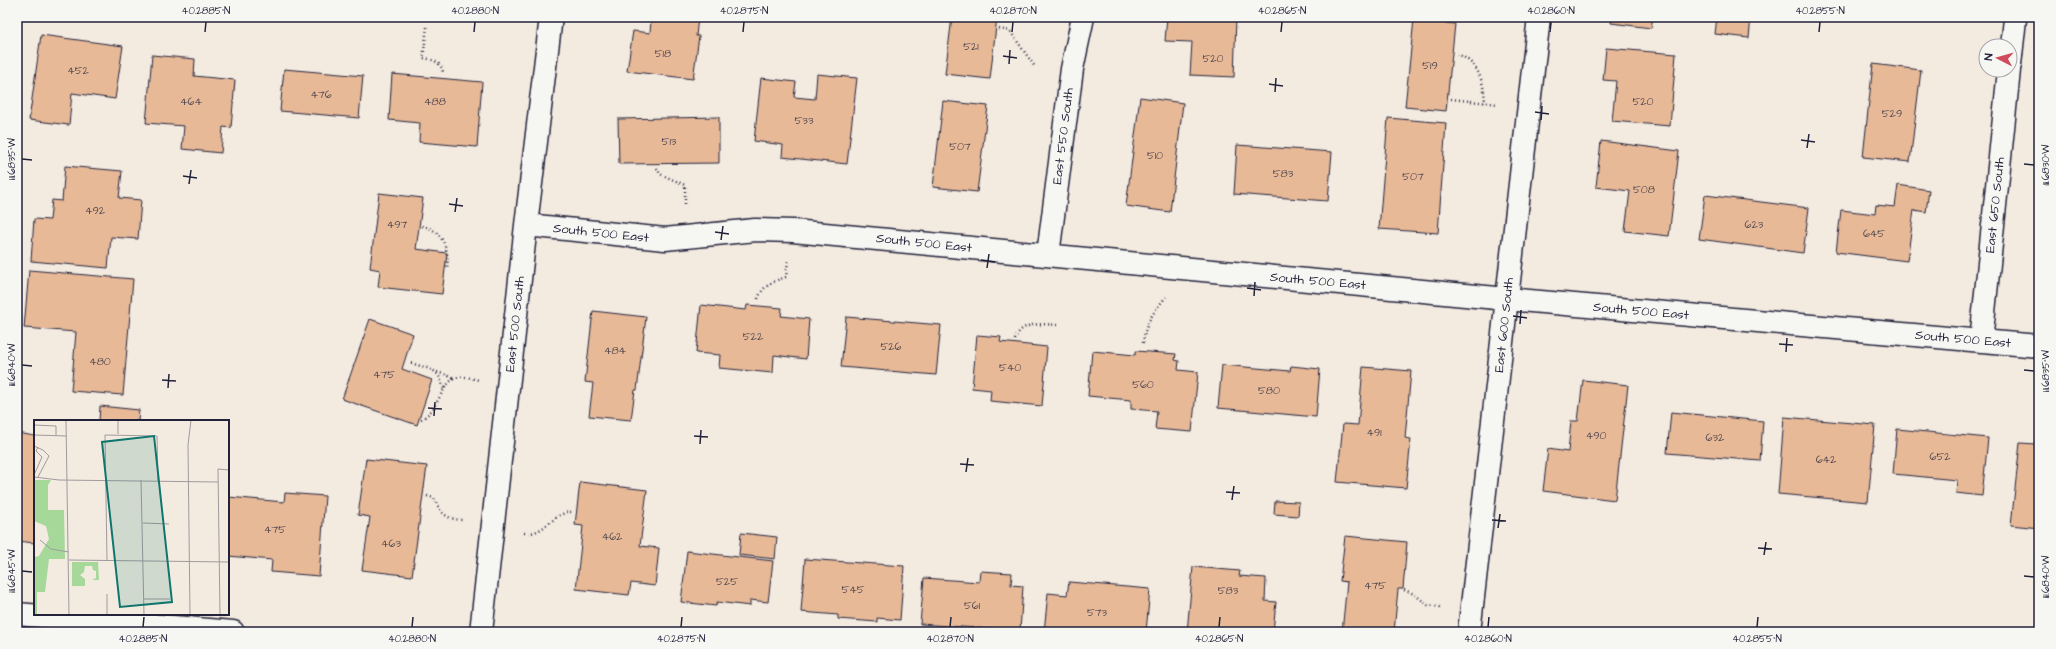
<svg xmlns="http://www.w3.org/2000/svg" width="2056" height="649" font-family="'Architects Daughter',sans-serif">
<rect width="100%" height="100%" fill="#f3eae0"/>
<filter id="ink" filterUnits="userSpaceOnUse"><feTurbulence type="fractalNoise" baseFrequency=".025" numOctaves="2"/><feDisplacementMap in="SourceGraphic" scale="8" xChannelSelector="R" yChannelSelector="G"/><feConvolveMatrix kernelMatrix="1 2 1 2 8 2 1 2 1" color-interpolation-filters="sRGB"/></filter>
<g filter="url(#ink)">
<!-- building -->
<path fill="#e7b997" stroke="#22223b" d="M656,17h42l-2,19h3l-6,43 -66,-8 6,-40 17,2 1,-13 4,1z
M952,17h45l-7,62 -45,-5z
M1167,17h69l-2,60 -44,-2 2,-33 -27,-1z
M1612,17h41l-2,11 -40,-5z
M1717,17h34l-2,21 -34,-4z
M1414,19l41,5 -9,87 -41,-4z
M41,35l82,11 -8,53 -43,-6 -3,32 -40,-5z
M1606,48l70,6 -6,72 -58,-5 4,-40 -13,-1z
M152,55l43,4 -1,17 41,4 -4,48 -8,-1 -2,26 -39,-4 2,-23 -38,-3z
M1873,64l48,6 -11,92 -47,-5z
M284,69l79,7 -4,42 -79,-7z
M392,74l90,8 -5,65 -58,-5 1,-19 -31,-3z
M817,74l40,4 -10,86 -65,-7 1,-12 -29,-4 7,-63 35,4 -2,15 21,2z
M1140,97l43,6 -13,109 -44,-6z
M943,101l45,5 -11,86 -44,-5z
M719,117v46l-100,1 -1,-45z
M1388,118l58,5 -8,110 -59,-4z
M1601,141l78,10 -10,85 -44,-5 5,-40 -34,-4z
M1237,145l95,7 -4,49 -94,-7z
M65,166l57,5 -3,27 22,2 -3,39 -27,-2 -3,31 -77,-7 3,-42 16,1 2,-20 10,1z
M1898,185l31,5 -3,22 -12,-2 -7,51 -71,-9 5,-42 34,4 1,-9 19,2z
M379,193l44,5 -7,51 31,4 -5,41 -64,-7 2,-17 -10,-2z
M1705,195l104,13 -6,45 -104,-14z
M29,270l104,9 -10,116 -52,-4 5,-59 -52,-4z
M701,305l45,5 1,-5 35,3 -1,8 28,3 -3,40 -32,-4 -1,18 -54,-5 1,-13 -24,-2z
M593,311l53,6 -9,73h-2l-4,30 -42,-4 4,-33 -8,-1z
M846,317l95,8 -5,50 -95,-8z
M370,319l43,15 -11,35 30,11 -15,45 -75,-26z
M977,335l24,2 -1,5 47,5 -5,59 -52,-5 1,-11 -19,-2z
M1092,351l43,4 1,-4 40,3 -1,6 4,1 -1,9 20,2 -6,60 -37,-3 2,-18 -26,-2v-9l-43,-4z
M1222,365l68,6 1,-5 29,3 -4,48 -98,-9z
M1363,367l48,4 -6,67 6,1 -5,49 -69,-6 6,-58 15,1z
M1583,380l45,5 -13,115 -72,-9 5,-42 20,3 3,-31h7z
M100,406l39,4 -1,11h-39z
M1671,412l92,9 -3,40 -93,-8z
M1784,417l91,8 -7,77 -90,-8z
M2038,425l1,103 -28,-3 9,-82 16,1z
M1897,429l91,9 -6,58 -26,-3 1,-13 -64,-6z
M17,433l18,3v107l-18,-2z
M366,459l61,7 -15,110 -50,-6 8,-53 -12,-2z
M580,482l67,8 -7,56 19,2 -4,38 -24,-3 -2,12 -53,-6 7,-63 -8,-1z
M285,493l40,3 -6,80 -48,-4 1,-12 -44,-4v-59l56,5z
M1275,501l24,1 -1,14 -24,-2z
M741,533l36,4 -2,22 -36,-4z
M1345,536l62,6 -4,47h-5l-4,43h-52l5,-50 -7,-1z
M687,551l86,10 -5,41 -18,-2v6l-33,-4 -1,4 -35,-4z
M805,559l99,7 -4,54 -23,-2v4l-39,-3v-4l-37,-3z
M1193,567l47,4 -1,5 27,2 -1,23 11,1 -3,30h-86z
M980,571l32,2 -1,12 12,1 -3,45 -100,-7 4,-46 55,4z
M1069,582l81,7 -4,43 -76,-2v2h-26l4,-39 19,2z"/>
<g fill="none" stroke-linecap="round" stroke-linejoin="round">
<defs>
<path id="minor" d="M2010,65l5,-46
M526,225l139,14 90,-9 38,1 714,68 532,47
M1048,255l24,-186 11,-52
M1981,341l28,-271
M17,614l216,18
M481,632l45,-407 25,-208
M1469,632l70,-615"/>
</defs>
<!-- minor casing -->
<use href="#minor" stroke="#22223b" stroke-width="25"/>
<!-- path -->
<path stroke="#22223b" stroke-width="2.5" stroke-dasharray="1 3" stroke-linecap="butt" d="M427,27l-4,31c10,1 19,5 20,15
M999,29l11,2 25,36
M1457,54c21,8 27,27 28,49
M1451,99l47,5
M657,168l3,6 25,11v21
M422,226c20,3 28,24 25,43
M758,299c4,-13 16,-18 28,-22l2,-16
M1015,340c5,-19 27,-16 43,-15
M1143,343c2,-19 10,-31 23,-46
M411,363c20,7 27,4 33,26
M437,372l18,6
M421,419c18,-8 21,-41 39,-42 6,-1 13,2 19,3
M427,496l7,2c6,15 12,21 28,22
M524,533c21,3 30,-23 50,-21
M1404,590l10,4 14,11 12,2"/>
<!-- minor -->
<use href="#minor" stroke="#f6f6f2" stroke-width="22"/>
</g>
</g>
<!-- ticks -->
<path fill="none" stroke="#22223b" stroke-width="1.5" d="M205,32l1,-10M474,32l1,-10M743,32l1,-10M1012,32l1,-10M1281,32l1,-10M1550,32l1,-10M1819,32l1,-10M1003,56l14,2M1009,64l1,-14M1269,84l14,2M1275,92l1,-14M1535,112l14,2M1541,120l1,-14M1801,140l14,2M1807,148l2,-14M22,159l10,1M2024,164l10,1M183,176l14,2M189,184l2,-14M449,204l14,2M455,212l2,-14M715,232l14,2M721,240l2,-14M981,260l14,2M987,268l2,-14M1247,288l14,2M1254,296l1,-14M1513,316l14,2M1520,324l1,-14M1779,344l14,1M1786,352l1,-14M22,365l10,1M2024,370l10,1M162,380l14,1M168,388l1,-14M428,408l14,1M434,416l1,-14M694,436l14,1M700,444l1,-14M960,464l14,1M966,472l2,-14M1226,492l14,1M1232,500l2,-14M1492,520l14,1M1498,528l2,-14M1758,548l14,1M1764,555l2,-13M22,571l10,1M2024,576l10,1M143,627l1,-10M412,627l1,-10M681,627l1,-10M950,627l1,-10M1219,627l1,-10M1488,627l1,-10M1757,627l1,-10"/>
<g text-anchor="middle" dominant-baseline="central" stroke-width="3" stroke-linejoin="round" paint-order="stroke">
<!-- number labels -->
<g font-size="11" fill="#534852">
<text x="971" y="46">521</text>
<text x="663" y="53">518</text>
<text x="1213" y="58">520</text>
<text x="1430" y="65">519</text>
<text x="78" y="70">452</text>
<text x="321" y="94">476</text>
<text x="191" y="101">464</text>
<text x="435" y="101">488</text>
<text x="1643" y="101">520</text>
<text x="1892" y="113">529</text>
<text x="804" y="120">533</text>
<text x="669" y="141">513</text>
<text x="960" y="146">507</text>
<text x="1155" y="155">510</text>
<text x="1283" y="173">583</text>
<text x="1413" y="176">507</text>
<text x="1644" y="189">508</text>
<text x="95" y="210">492</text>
<text x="397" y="224">497</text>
<text x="1754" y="224">623</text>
<text x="1874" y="233">645</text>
<text x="753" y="336">522</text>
<text x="891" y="346">526</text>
<text x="615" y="350">484</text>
<text x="100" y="361">480</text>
<text x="1010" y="367">540</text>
<text x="384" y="374">475</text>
<text x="1143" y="384">560</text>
<text x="1269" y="390">580</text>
<text x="1374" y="432">491</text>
<text x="1596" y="435">490</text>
<text x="1715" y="437">632</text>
<text x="1940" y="456">652</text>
<text x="1826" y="459">642</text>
<text x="275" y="529">475</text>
<text x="612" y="536">462</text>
<text x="391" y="543">463</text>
<text x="727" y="581">525</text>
<text x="1375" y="585">475</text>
<text x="853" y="589">545</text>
<text x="1228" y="590">583</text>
<text x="972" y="605">561</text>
<text x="1097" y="612">573</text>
</g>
<!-- street labels -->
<g font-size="13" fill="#22223b" stroke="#f6f6f2">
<text transform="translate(1063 136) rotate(-83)">East 550 South</text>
<text transform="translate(1995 205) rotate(-84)">East 650 South</text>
<text transform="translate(601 233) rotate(6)">South 500 East</text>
<text transform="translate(924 243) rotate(6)">South 500 East</text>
<text transform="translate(1318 281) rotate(5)">South 500 East</text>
<text transform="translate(1641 311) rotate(5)">South 500 East</text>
<text transform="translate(515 324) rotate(-84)">East 500 South</text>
<text transform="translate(1504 325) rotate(-84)">East 600 South</text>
<text transform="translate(1963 339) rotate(5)">South 500 East</text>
</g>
</g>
<!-- overview -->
<g transform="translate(34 420)">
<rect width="195" height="195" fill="#f3eae0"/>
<path d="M0,60h17l-3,5v25h16l1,49h-16l-4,33h-8v23h-3v-58l5,-1 10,-17 -3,-13 -12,-5zM64,142l1,18h-7l4,-2v-7l-3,-1 -1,-4h-7l-1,6 -4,3 5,4v7h-13v-24z" fill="#a6d89a"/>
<path fill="none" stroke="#9f9a9e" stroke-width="1" d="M32,0l3,195M84,0v14M0,5l22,1v9M0,15l33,1M0,26l9,4 6,6 -11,21M0,55l8,-18 -6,-6 2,-4M0,57l25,3 159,2M107,60l3,135M109,103l26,1M6,120l11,9 18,3M35,140l160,2M73,140l-2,-125 52,1 1,45M73,174v21M110,179h26M156,195l-2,-170 3,-25M186,195l-2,-146 11,1"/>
<path fill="#0f766e" fill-opacity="0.15" stroke="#0f766e" stroke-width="2" d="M120,16l18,166 -52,5 -18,-165z"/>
<rect width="195" height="195" fill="none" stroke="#22223b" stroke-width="2"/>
</g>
<!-- margin -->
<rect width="2056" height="649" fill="none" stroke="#f6f6f2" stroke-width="44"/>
<!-- north arrow -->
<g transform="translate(1998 58) rotate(276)"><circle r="19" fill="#f6f6f2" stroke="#a1a1a9"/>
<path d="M0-3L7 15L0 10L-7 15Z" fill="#d1495b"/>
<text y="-6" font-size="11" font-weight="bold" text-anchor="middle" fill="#22223b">N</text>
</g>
<rect x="22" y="22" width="2012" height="605" fill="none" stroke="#22223b" stroke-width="1.5"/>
<g font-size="10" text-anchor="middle" fill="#22223b">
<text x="206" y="14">40.2885°N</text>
<text x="475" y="14">40.2880°N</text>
<text x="744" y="14">40.2875°N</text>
<text x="1013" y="14">40.2870°N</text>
<text x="1282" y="14">40.2865°N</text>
<text x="1551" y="14">40.2860°N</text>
<text x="1820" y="14">40.2855°N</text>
<text transform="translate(11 159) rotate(-90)" y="4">111.6835°W</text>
<text transform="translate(2045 165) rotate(-90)" y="4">111.6830°W</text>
<text transform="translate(11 365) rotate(-90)" y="4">111.6840°W</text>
<text transform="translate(2045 371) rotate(-90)" y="4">111.6835°W</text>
<text transform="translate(11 571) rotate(-90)" y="4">111.6845°W</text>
<text transform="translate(2045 577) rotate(-90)" y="4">111.6840°W</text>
<text x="143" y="642">40.2885°N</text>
<text x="412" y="642">40.2880°N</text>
<text x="681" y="642">40.2875°N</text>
<text x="950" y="642">40.2870°N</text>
<text x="1219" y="642">40.2865°N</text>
<text x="1488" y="642">40.2860°N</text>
<text x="1757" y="642">40.2855°N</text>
</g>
</svg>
